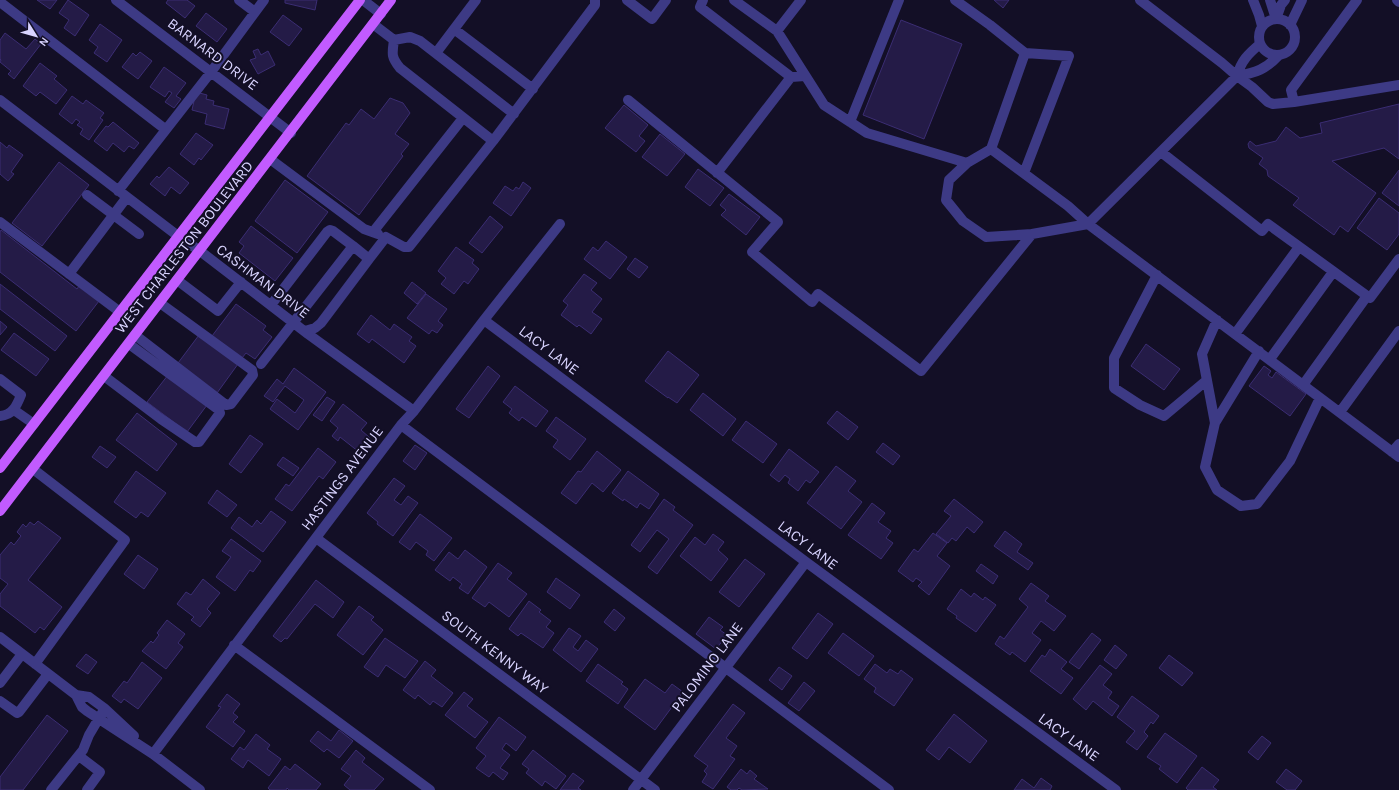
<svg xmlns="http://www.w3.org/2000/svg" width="1399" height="790" font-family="Karla,sans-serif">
<rect width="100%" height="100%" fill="#130f26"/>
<!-- building -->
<path fill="#241b47" stroke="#3b2d73" d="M37,0h20l-7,9z
M68,0l21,15 -14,21 -11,-8 5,-8 -10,-7z
M168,0h19l8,6 -10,12 -19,-15z
M285,0h32l-2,10 -30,-7z
M994,0h15l-6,8z
M206,13l21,16 -10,13 -21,-16z
M283,15l19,14 -13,17 -19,-14z
M901,20l61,24 -38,95 -61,-24z
M100,24l22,16 -15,22 -13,-9 4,-6 -9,-7z
M5,33l21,16 9,-10 6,5 -27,35 -6,-5 3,-3 -11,-9 1,-2 -1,-1v-19z
M258,49l3,6 7,-4 7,14 -17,9 -8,-14 6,-2 -3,-7z
M140,52l12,9 -14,18 -16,-12 11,-14 3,3z
M40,63l17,13 -3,3 13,11 -11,14 -16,-12 -4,4 -13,-10z
M164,67l22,16 -10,13 5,3 -7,9 -9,-6 7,-9 -3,-2 -4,6 -15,-10z
M196,92l11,3 -1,4 8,2 -1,4 16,4 -5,20 -19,-5 2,-10 -15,-4z
M72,96l11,8 3,-4 18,13 -4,5 3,2 -14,20 -9,-6 3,-5 -6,-4 3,-3 -4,-3 -4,5 -13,-10z
M390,98l13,5 7,10 -15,21 14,10 -8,10 2,2 -44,59 -52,-39 39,-53 3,2 12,-16 13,10z
M1399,104v55l-15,-11 -52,13 44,32 -28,39 -8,-6 -6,9 -41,-30 6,-7 -31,-22 -1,-6 -8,-6 4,-6 -14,-10 -1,-4 2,-3 6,5 20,-5 10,-14 14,11 22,-5 -2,-10z
M624,105l24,20 -9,11 6,5 -9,11 -31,-24z
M113,122l26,21 -5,6 -5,-3 -5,6 -11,-9 -6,8 -13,-10 12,-15 2,1z
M196,133l17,12 -12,15 -2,-2 -5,7 -14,-11z
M660,134l25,20 -18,22 -25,-19z
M0,142l7,6 2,-3 14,10 -12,17 3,2 -6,7 -8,-7z
M59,162l30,23 -47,61 -30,-23z
M169,167l20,16 -9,11 -9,-7 -6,9 -15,-12 7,-8 2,2z
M698,169l26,19 -14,18 -25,-19z
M1399,170v36l-17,-13z
M285,180l43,32 -31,41 -42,-32z
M523,182l8,6 -20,28 -18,-13 12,-17 8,5 3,-4 3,2z
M729,194l31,23 -14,18 -25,-20 5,-5 -6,-5z
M1379,198l20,15v21l-12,16 -30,-22z
M490,216l13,11 -21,26 -13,-10z
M251,226l42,32 -18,23 -36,-28 5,-7 -5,-4z
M1,230l76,59 2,-3 20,15 -23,30 -76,-59v-40z
M606,241l21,16 -17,22 -26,-20 9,-12 5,4z
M456,247l18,13 -2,3 7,6 -11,15 -4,-3 -10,13 -13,-10 5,-6 -8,-7z
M635,258l13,9 -9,11 -12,-9z
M584,274l13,9 -6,7 11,9 -10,13 10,7 -11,15 -12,-9 -2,2 -16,-12 7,-10 -5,-4z
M412,282l14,11 -9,11 -13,-11z
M0,284l67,52 -12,15 -55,-42z
M426,294l21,15 -9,12 5,4 -6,8 -5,-3 -3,4 -22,-16z
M236,304l30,22 -3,4 9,7 -17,22 -9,-6 -4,5 -30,-22z
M371,315l19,15 4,-6 18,13 -3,4 7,5 -12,17 -32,-24 -3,4 -12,-9z
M0,321l7,6 -7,8z
M14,333l35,26 -13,17 -35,-26z
M199,335l39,29 -21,29 -39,-30z
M1146,344l34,25 -16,21 -33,-24z
M668,351l31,24 -22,28 -9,-6v1l-23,-17z
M488,366l12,10 -31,42 -13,-9z
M1264,366l7,5 -3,4 4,3 4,-6 30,22 -16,22 -41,-30z
M294,368l32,24 -28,38 -28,-21 7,-10 18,14 9,-13 -19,-14 -12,16 -9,-6 13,-17 6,5z
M168,375l39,30 -20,27 -40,-30z
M515,386l33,25 -12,16 -14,-10 -3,4 -10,-8 3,-4 -9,-7z
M703,393l33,26 -13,17 -33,-26z
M327,397l8,5 -13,19 -9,-6z
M343,404l24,19 -6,7 9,8 -11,14 -19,-15 -2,4 -6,-5 6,-8 -8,-7z
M837,411l21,16 -10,13 -21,-17z
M137,413l40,31 -20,27 -41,-31z
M556,417l30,22 -16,21 -17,-13 5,-7 -12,-9z
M746,421l31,23 -14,19 -31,-23z
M250,435l13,9 -22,29 -12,-9z
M883,443l17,13 -7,9 -17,-13z
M415,445l12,8 -12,17 -12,-9z
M100,446l16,11 -9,11 -15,-11z
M318,448l18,14 -13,17 -4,-3 -27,35 -17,-12 11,-15 3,2z
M789,449l30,23 -9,11 -4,-3 -8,11 -10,-8 2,-4 -5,-4 -6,7 -9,-7z
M597,451l24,19 -18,22 -11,-9 -16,21 -15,-11 17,-22 3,1z
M283,457l16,11 -6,8 -16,-11z
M836,466l20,15 -8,10 14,11 -21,27 -34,-26z
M136,471l30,22 -18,24 -7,-5 -5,6 -22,-16z
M628,471l31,23 -10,15 -9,-6 -3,5 -13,-9 -1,2 -11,-8z
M394,478l11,8 -11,14 7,5 7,-9 10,7 -25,33 -16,-12 1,-2 -11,-9z
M217,490l20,15 -10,12 -19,-14z
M664,499l11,8 -2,3 20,15 -36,49 -9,-7 21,-28 -12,-9 -17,22 -9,-7z
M954,499l29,23 -9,11 -7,-6 -11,14 -4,-3 -4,5 -12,-9 15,-18 -7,-5z
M872,503l13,10 -7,9 13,9 -5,7 7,5 -12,16 -33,-24z
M271,511l15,11 -23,30 -32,-24 8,-11 13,10 5,-7 4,4z
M420,514l32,24 -18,23 -8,-6 2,-4 -12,-9 -6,8 -11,-8z
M38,521l23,17 -33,42 34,27 -18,23 -4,-3 -5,6 -35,-27v-12l8,-10 -8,-6v-23l11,-13 3,3 7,-9 -4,-4 6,-8 3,3 4,-5 4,3z
M1005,531l17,13 -5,8 16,11 -5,7 -34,-24z
M933,533l14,10 -10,13 13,10 -21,29 -11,-9 4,-4 -6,-4 -3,4 -15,-11 16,-22 4,3z
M713,534l11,8 -6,8 10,9 -17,22 -31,-25 15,-19 10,8z
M231,539l30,22 -8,11 -3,-2 -15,21 -19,-14 15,-20 -9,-6z
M465,550l22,17 -19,27 -9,-6 3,-4 -9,-7 -3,4 -15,-11 14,-18 9,7z
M138,555l20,14 -14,20 -20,-15z
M745,559l20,15 -26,33 -20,-15z
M498,563l14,10 -5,6 20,15 -18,23 -20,-15 -4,5 -13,-9z
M981,564l17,12 -5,8 -17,-13z
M556,578l24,17 -10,14 -23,-17z
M203,579l17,14 -13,16 4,4 -11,14 -9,-7 3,-3 -17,-13 9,-12 5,3z
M316,580l28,22 -11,16 -18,-14 -28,35 -2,-1 -4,4 -8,-6z
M1031,583l18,13 -4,5 21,15 -12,15 -13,-10 -9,12 9,7 -16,22 -13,-10 -2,3 -15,-11 5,-8 4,3 24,-32 -9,-8z
M961,589l10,8 3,-4 9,7 2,-3 11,8 -20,27 -20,-14 1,-2 -10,-7z
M529,601l12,9 -2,2 12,9 -5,6 8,6 -11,15 -22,-15 -3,3 -9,-7z
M359,606l15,11 -3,3 12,10 -20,25 -26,-20z
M614,609l11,9 -10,13 -11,-9z
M818,613l15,11 -26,35 -15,-11z
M709,617l14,10 -3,3 7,5 -11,14 -20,-15z
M167,620l18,14 -7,9 5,4 -17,22 -24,-18 9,-10 2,2 6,-8 -2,-2z
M569,628l12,8 -8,11 5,4 8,-11 12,9 -17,23 -28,-22z
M843,633l31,23 -15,20 -31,-23z
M1092,633l9,7 -22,29 -10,-7z
M385,638l33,23 -13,17 -19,-13 -8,12 -14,-10z
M1115,645l12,10 -11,14 -12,-9z
M1050,649l17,13 -6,7 12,9 -12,16 -31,-23 12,-16 3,2z
M86,654l11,8 -9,12 -12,-8z
M1169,655l24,18 -11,13 -23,-18z
M425,661l11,9 -5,6 22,17 -11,14 -9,-6 -3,4 -12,-10 -3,4 -12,-9z
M142,662l20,16 -24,31 -14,-10 -3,4 -9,-7 12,-15 3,2z
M598,664l25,18 -2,2 7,5 -10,15 -32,-23z
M875,664l12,9 3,-4 8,5 3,-4 12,9 -19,27 -20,-14 2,-4 -12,-9z
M1100,665l12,9 -9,11 9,7 -4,6 11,8 -7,10 -19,-15 -7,9 -13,-11z
M779,667l13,9 -10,14 -13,-10z
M645,679l20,14 7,-9 11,8 -28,38 -31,-23z
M804,682l11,9 -16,20 -11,-8z
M464,692l9,7 -6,7 21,16 -13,16 -30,-23z
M227,694l13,10 -7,9 5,4 -5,5 12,9 -12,16 -27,-20 15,-20 -3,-1z
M1132,696l27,20 -6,8 -2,-2 -7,10 4,4 -11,14 -11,-8 9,-11 -18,-14z
M733,704l12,9 -19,25 11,8 -7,10 5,3 -22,30 -11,-7 5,-8 -3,-3 4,-5 -14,-10z
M954,714l33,27 -17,22 -21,-16 -10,13 -13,-10z
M47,715l21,16 -45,59h-23v-13z
M499,717l27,20 -10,14 -10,-8 -4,6 8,6 -10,13 8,5 -5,7 -10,-8 -4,5 -13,-9 10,-12 -10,-8z
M339,730l14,11 -14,17 -12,-9 -3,3 -14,-11 8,-10 13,10z
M1165,733l32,23 -20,27 -18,-14 2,-3 -14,-9z
M256,734l14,11 -3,4 14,10 -12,17 -21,-16 -5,8 -12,-9 9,-12 4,3z
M1262,736l9,7 -13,17 -10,-8z
M356,750l9,8 -3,4 22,17 -10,11h-24l-6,-5 7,-9 -10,-7z
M533,750l33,26 -10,13 -11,-8 -3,5 -16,-13 3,-4 -7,-5z
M295,764l26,20 -5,6h-27l-2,-2 -1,2h-16l-2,-2 17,-22 5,4z
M1202,767l17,13 -6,7 4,3h-29l-2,-2z
M741,769l6,5 3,-4 7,6 -3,3 14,10 -26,1 -3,-2 -2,2h-6l-4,-3z
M1286,769l16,12 -7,9h-8l-11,-8z
M573,773l11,8 -6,7 3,2h-21z
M1041,778l11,8 -2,4h-36l8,-11 12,9z"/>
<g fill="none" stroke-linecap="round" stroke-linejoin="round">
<!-- minor -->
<path stroke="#3d3a85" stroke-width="10" d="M116,0l175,133
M239,0l16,12
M363,0l18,14
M627,0l25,19 14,-19
M703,0l-3,7 91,70
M734,0l43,31 24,-31
M955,0l35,25 35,28 -34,96 77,57 20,18 311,233
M1140,0l82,63 15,13 15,11 16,15 5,2 21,-2 105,-17
M1253,0l6,15 3,11
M1270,0l6,19
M1397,0l2,2
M0,2l165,127
M1276,19l5,-14 4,-5
M1259 37a18 18 0 1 1 36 0a18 18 0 1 1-36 0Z
M373,24l21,16 16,-3 10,4 94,73
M1290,25l12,-25
M454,29l79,60
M777,31l47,74 43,28 100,30 24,-14
M394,40c-2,14 -3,17 6,28l93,73
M436,53l40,-53
M1237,76c4,-15 11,-22 23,-32
M0,100l178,136 22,15 108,83 106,77
M628,100l150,122 -26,30 60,50 6,-8 103,77 111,-137 56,-10 149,-148c19,-3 29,-7 42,-21
M1294,102l-3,-12 66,-90
M850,122l49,-122
M1161,152l101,79 6,-7 102,74 29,-39
M270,159l94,70 14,5
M967,163l-18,17 -3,20 17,21 23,16 46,-3
M717,173l74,-96 14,-1
M1024,173l45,-117 -44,-3
M118,191l93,-119 53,-72
M87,195l52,39
M0,222l120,90
M373,232l90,-114
M353,246l16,13 17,-22 18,10h5l84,-106 102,-136v-5
M69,274l58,-77
M1157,275l-43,83v30l26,17 24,11 43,-36
M177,280l41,31 23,-29
M484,320l322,242 310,228
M1217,320l-15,34 13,69 -10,44 12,23 24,16 16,-2 33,-43 30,-63
M305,331l10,-3 6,-5 48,-64
M1235,334l64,-87
M135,335l91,70 5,-1 22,-29 -1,-5 -92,-67
M1270,359l63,-87
M261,364l92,-118 -20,-15 -3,-1 -3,2 -56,73
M104,376l57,43 34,23h4l21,-29 -1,-3 -90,-66
M0,379l21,16c-4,10 -8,20 -21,21
M1303,385l64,-89
M14,410l20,14
M1340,412l59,-81
M1215,423l44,-72
M401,425l488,365
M1392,452l7,-8
M33,469l92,71 -90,124
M316,538l339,252
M0,637l76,58 6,12 5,4 66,43 47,36
M234,645l196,145
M0,683l22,-29
M76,695l13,2 15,11 30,28
M0,701l17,12 2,-1 29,-38
M153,754l248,-329 13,-14 70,-91 76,-96
M79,756l21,16 -13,18
M51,790l32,-40 6,-15 13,-22
M633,790l173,-228"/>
<!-- major -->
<path stroke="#c25bff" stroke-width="10" d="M0,468l360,-468
M0,511l391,-511"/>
</g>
<g text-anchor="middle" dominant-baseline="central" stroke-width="4" stroke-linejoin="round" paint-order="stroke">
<!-- street labels -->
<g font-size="15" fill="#d9d4ff" stroke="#130f26">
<text transform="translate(213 54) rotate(37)">BARNARD DRIVE</text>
<text transform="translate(184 247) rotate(-52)">WEST CHARLESTON BOULEVARD</text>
<text transform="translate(263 281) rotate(37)">CASHMAN DRIVE</text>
<text transform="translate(549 350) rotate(37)">LACY LANE</text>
<text transform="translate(342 478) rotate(-53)">HASTINGS AVENUE</text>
<text transform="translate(808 545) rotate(37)">LACY LANE</text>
<text transform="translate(495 652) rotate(37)">SOUTH KENNY WAY</text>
<text transform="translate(707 667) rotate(-53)">PALOMINO LANE</text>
<text transform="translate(1069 737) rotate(36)">LACY LANE</text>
</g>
</g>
<!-- north arrow -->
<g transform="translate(36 36) rotate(127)" stroke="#130f26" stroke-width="3" paint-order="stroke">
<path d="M0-3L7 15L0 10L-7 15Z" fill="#d9d4ff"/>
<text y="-6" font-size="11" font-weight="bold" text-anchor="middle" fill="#d9d4ff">N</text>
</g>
</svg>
